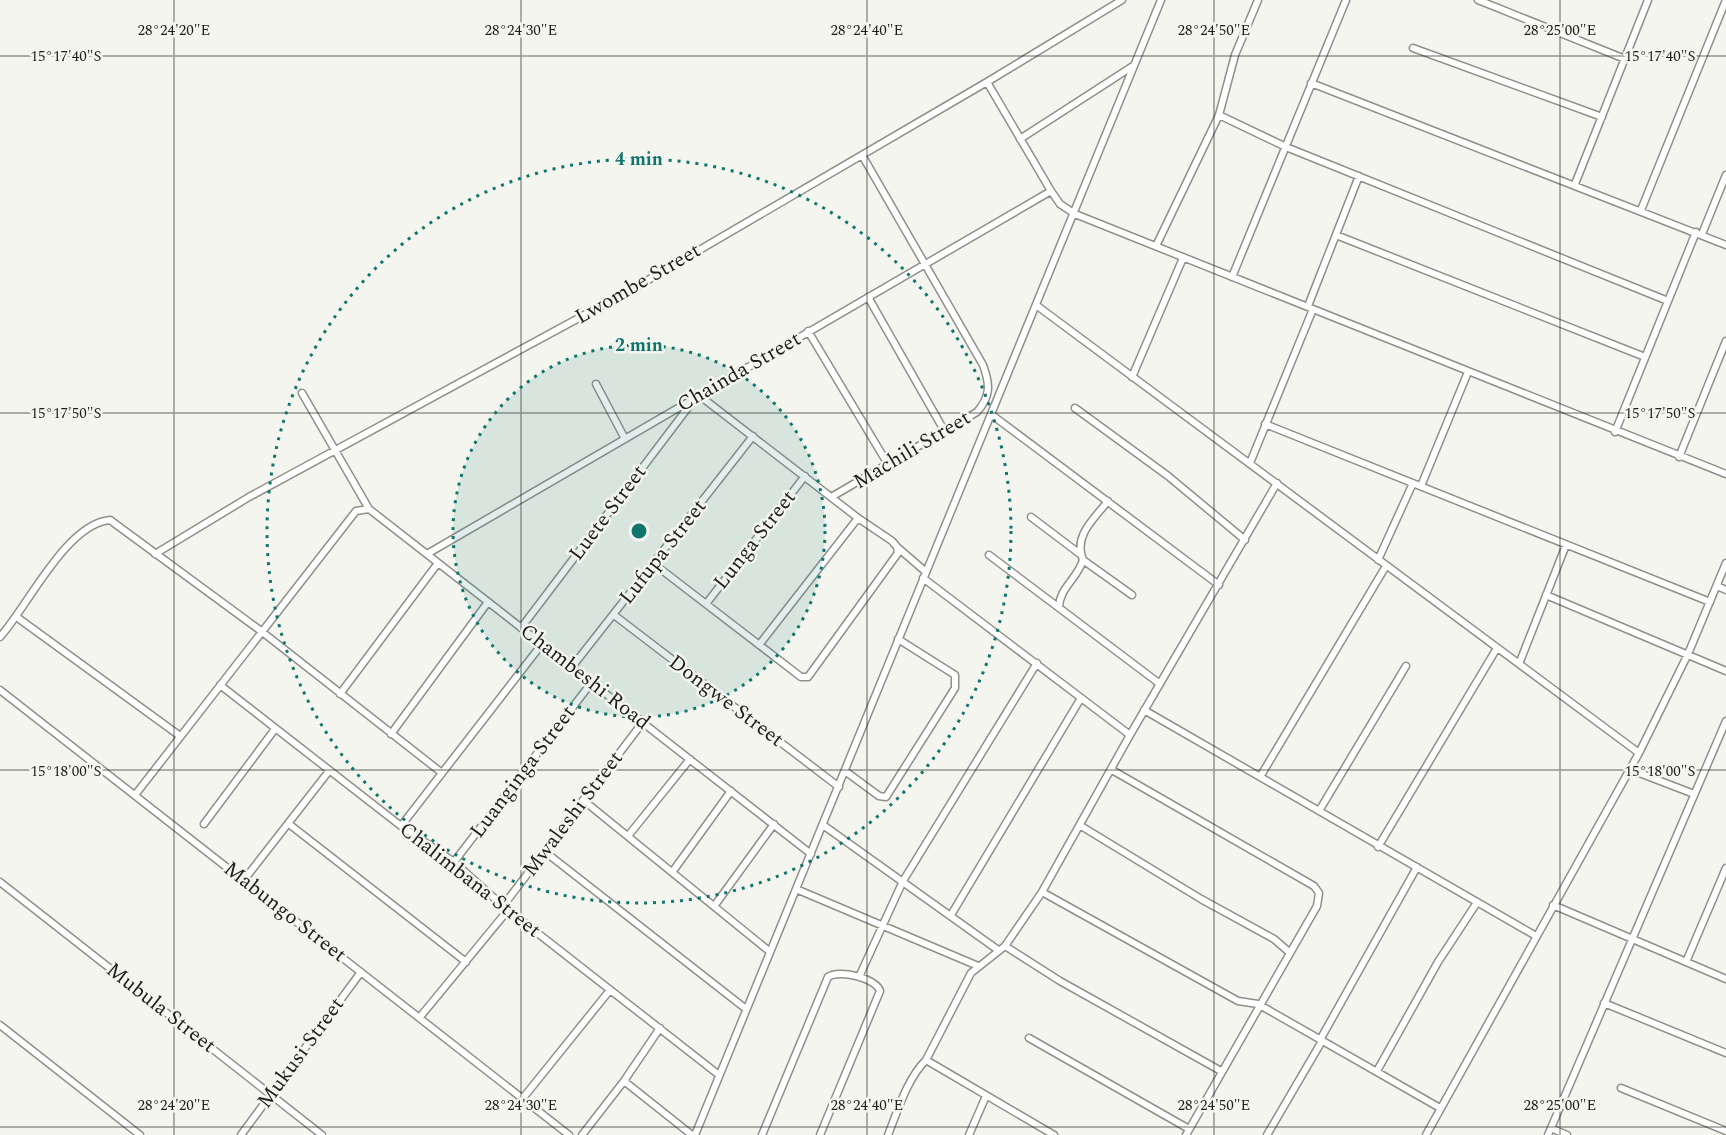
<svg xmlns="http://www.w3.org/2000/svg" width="1726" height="1135" font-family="Spectral,serif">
<rect width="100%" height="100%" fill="#f4f5ee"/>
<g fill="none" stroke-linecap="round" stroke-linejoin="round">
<defs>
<path id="street" d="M1478,0l147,59
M1413,48l189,69
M987,82l64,109 9,13 15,10 651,260
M1311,83l415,162
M1219,115l67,32 382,154
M1020,139l113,-73
M1575,184l73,-184
M1641,210l85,-210
M1702,234l24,-59
M1336,235l309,122
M1156,246l63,-131 16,-60 23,-55
M1232,277l114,-277
M868,297l77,135
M1036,305l603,448
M1308,306l51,-130
M808,331l81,135
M1132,377l51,-119
M596,384l28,53
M302,393l67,116
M1075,408l93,68 77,64
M992,415l227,170
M1265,424l445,178
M1615,432l81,-200
M1679,457l47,-116
M1250,463l63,-154
M1421,486l47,-114
M833,496l144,-84c14,-16 13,-28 6,-47l-121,-210
M1108,501c-14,18 -35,35 -25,59l49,35
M1031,517l49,37
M897,547l29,25
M155,554l94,-57 387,-210 351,-205 135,-82
M427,554l624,-363
M989,555l171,129
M1378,560l35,-77
M654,564l147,113h7l90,-124 -1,-6 -5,-6 -34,-23 -158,-122
M923,578l207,157
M1717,586l9,4
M1546,595l180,76
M706,604l99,-128
M1059,608c0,-20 19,-30 24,-48
M614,615l225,172
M18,618l162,118
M521,628l172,-227
M0,637c28,-31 66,-113 110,-117l151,111 181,142
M759,645l99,-127
M1519,664l47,-119
M572,667l181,-231
M220,685l181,141 53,36 49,44 216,169
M0,690l569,445
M340,694l98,-131
M1144,710l392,226
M391,734l97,-132
M1629,769l65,25
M1112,770l202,116 5,7 -2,13 -131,229
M845,771l34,25 7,1 69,-109v-13l-57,-36
M1260,777l126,-211
M135,795l221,-284 13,-2 442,345
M583,800l186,151
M1319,811l87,-145
M204,824l71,-95
M289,824l177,138
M823,825l175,125
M401,826l141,-182
M1081,826l120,73 73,40 15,13
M628,836l62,-77
M1378,847l119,-199
M544,851l202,158
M454,862l138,-180
M673,871l58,-80
M244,880l85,-109
M0,882l322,253
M796,889l182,77
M1042,892l196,109 20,3 182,104
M715,905l59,-81
M1553,905l173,74
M503,906l140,-184
M951,915l130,-217
M1005,946l55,35 161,90
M1686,962l40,-94
M859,977l44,-96 134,-218
M1604,1003l122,50
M420,1017l88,-107
M0,1025l140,110
M1029,1038l160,91
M1320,1040l97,-173
M926,1060l128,75
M1377,1071l61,-109 38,-58
M624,1081l36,-53
M1621,1088l105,43
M523,1098l87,-108
M1551,1128l16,7
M241,1135l120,-163
M582,1135l42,-54 68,54
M695,1135l466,-1135
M762,1135l66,-158c11,-8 48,1 52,14l-60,144
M888,1135c10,-25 19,-56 38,-75l45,-87 34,-27 37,-54 88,-157 147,-252
M969,1135l17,-39
M1267,1135l55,-94
M1426,1135l213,-382 49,-99 38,-91
M1548,1135l178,-414"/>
</defs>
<!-- street casing -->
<use href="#street" stroke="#8f908a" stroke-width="9"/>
<!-- street -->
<use href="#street" stroke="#fff" stroke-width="6"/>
</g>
<!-- ticks -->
<path fill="none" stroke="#1e1f1c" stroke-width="1.5" stroke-opacity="0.45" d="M174,0v1135M521,0v1135M867,0v1135M1214,0v1135M1560,0v1135M0,56h1726M0,413h1726M0,770h1726M0,1127h1726"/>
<!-- distance rings -->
<circle cx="639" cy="531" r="186" fill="#0f766e" fill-opacity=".12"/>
<g fill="none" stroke="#0f766e" stroke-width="3" stroke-dasharray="3 6">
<circle cx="639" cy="531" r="186"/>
<circle cx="639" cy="531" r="372"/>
</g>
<g text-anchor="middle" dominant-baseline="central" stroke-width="5" stroke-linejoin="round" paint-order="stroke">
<!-- street labels -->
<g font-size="21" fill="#1e1f1c" stroke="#f4f5ee">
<text transform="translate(638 284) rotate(-30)">Lwombe Street</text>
<text transform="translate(739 372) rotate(-30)">Chainda Street</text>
<text transform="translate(912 450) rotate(-31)">Machili Street</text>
<text transform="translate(608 513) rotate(-53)">Luete Street</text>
<text transform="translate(755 540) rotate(-52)">Lunga Street</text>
<text transform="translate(663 552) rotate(-52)">Lufupa Street</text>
<text transform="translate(585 677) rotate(38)">Chambeshi Road</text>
<text transform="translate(726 701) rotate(37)">Dongwe Street</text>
<text transform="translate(523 772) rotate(-53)">Luanginga Street</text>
<text transform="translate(573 814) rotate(-53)">Mwaleshi Street</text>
<text transform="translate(470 880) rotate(38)">Chalimbana Street</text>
<text transform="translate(285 912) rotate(38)">Mabungo Street</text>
<text transform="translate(161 1008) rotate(38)">Mubula Street</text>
<text transform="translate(301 1053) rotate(-54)">Mukusi Street</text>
</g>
</g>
<g font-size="15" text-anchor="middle" fill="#1e1f1c" stroke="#f4f5ee" stroke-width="5" stroke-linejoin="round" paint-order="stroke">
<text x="174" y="35">28°24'20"E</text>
<text x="521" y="35">28°24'30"E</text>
<text x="867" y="35">28°24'40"E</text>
<text x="1214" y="35">28°24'50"E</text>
<text x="1560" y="35">28°25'00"E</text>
<text x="66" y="61">15°17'40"S</text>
<text x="1660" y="61">15°17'40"S</text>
<text x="66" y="418">15°17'50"S</text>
<text x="1660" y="418">15°17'50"S</text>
<text x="66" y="776">15°18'00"S</text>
<text x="1660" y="776">15°18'00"S</text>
<text x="174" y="1110">28°24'20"E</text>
<text x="521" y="1110">28°24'30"E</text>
<text x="867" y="1110">28°24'40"E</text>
<text x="1214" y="1110">28°24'50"E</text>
<text x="1560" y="1110">28°25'00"E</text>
</g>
<circle cx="639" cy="531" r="9" fill="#0f766e" stroke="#f4f5ee" stroke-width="3"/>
<g font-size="18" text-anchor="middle" font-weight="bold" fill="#0f766e" stroke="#f4f5ee" stroke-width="5" stroke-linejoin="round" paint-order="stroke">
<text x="639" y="165">4 min</text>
<text x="639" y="351">2 min</text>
</g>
</svg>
